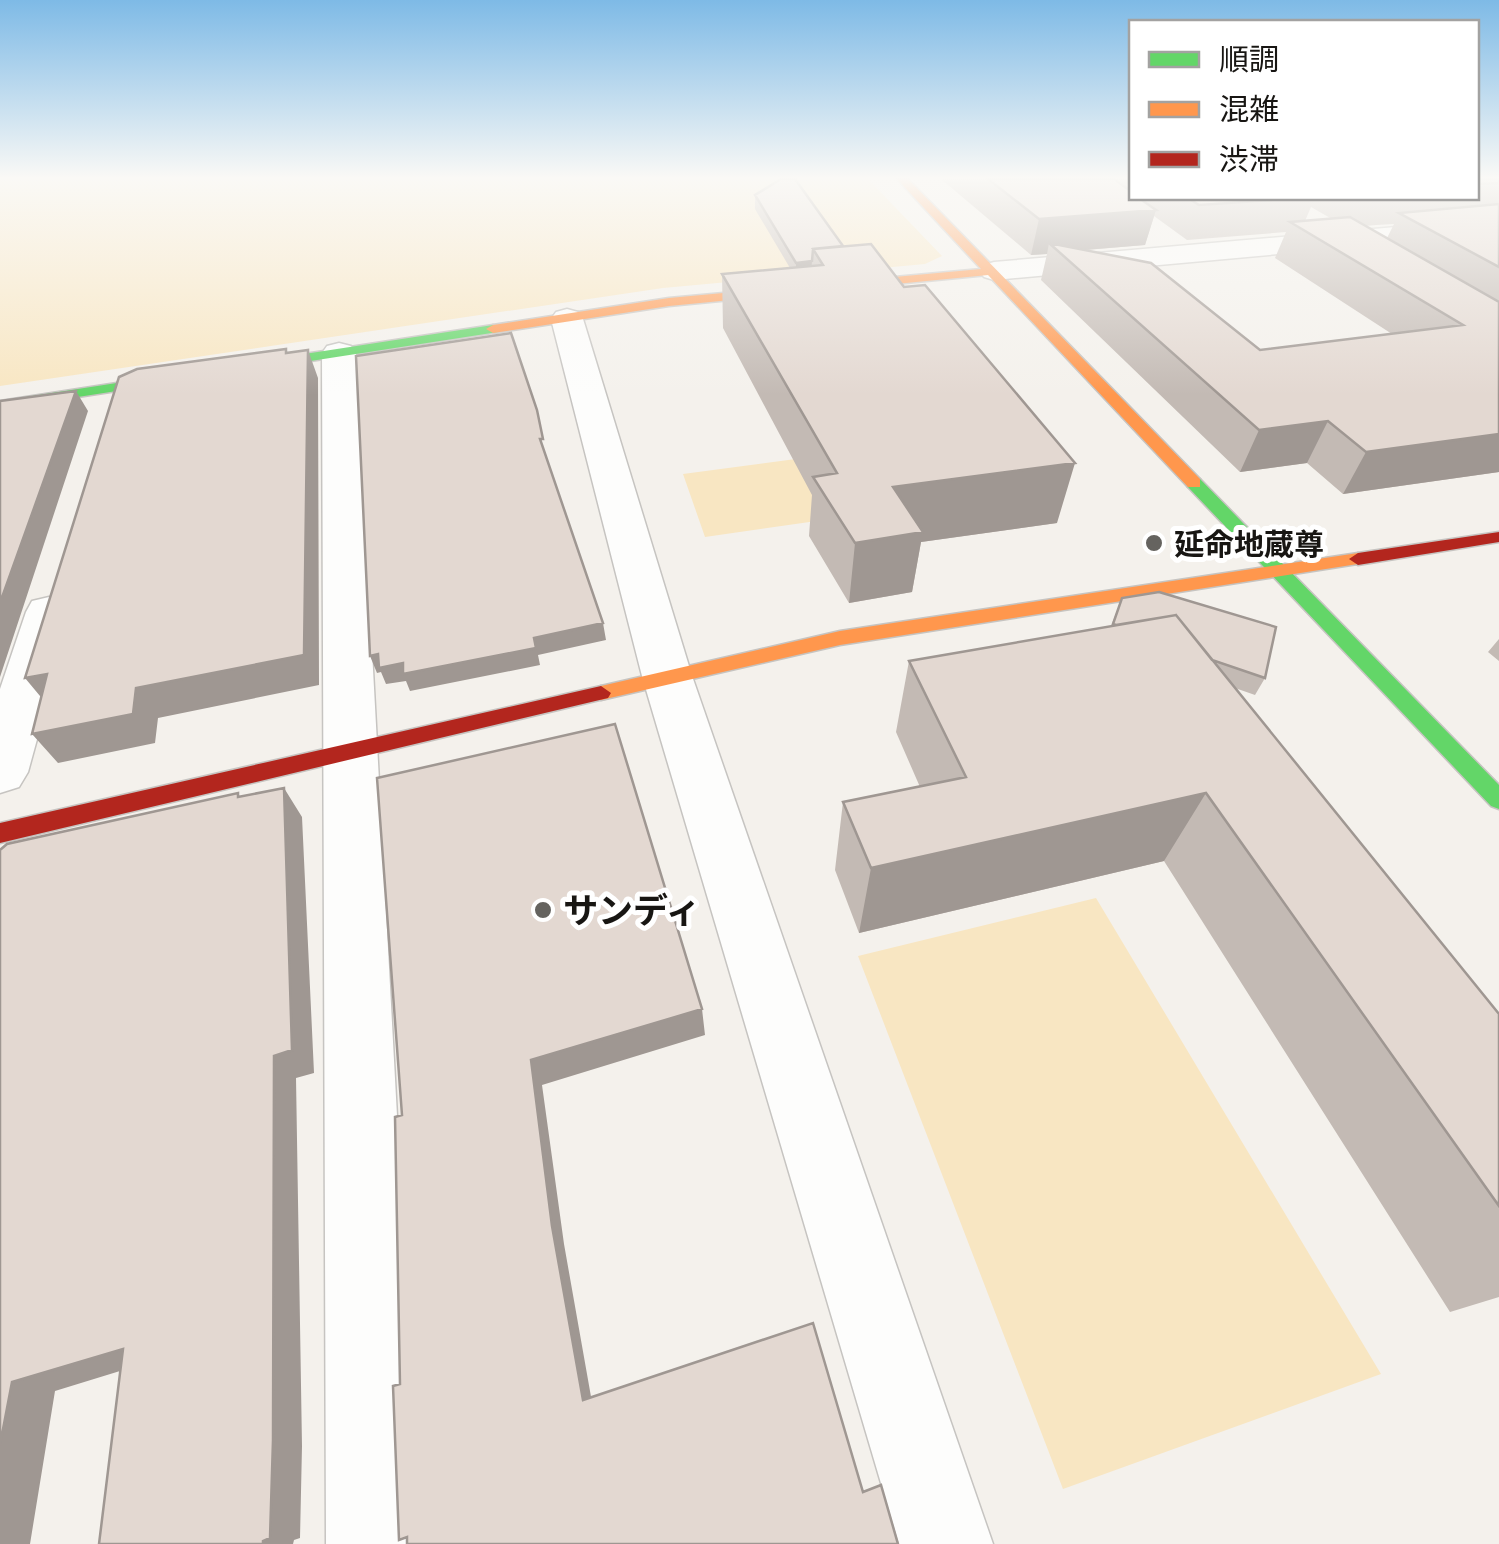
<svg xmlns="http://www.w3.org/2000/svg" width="1499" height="1544" font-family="'IBM Plex Serif','Noto Sans JP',serif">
<rect width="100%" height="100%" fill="#f4f1ec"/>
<!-- green -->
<path fill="#f8e6c2" d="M0,179h868l74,77 -17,8 -262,24 -663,98z
M878,448l37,59 -210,30 -22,-63z
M1096,898l285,476 -318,115 -205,-533z"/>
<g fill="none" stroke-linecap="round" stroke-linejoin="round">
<defs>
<path id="street" d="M1499,218v16l-505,46 -10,-3 -5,-6 5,-6 10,-3z
M567,309l11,3 5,7 109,357 301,868h-94l-257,-868 -91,-357 5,-7z
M339,343l12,3 5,7 64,1191h-94l-4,-1191 5,-7z
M49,597l17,4 6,11 -44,160 -9,15 -19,6v-104l26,-77 6,-11z"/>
<path id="fast" d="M493,325l7,4 -2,3 -498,77v-8z
M1194,478l6,1 299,306v24l-8,-3 -303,-319 -2,-4z"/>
<path id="slow" d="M897,179h11l292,300v8h-12l-200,-212 -319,31 -176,27 -7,-4 7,-4 176,-27 312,-29z
M1358,553l9,6 -3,4 -524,82 -239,55 -10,-7 10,-7 239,-55z"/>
<path id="jam" d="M1499,532v10l-141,23 -9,-6 9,-6z
M601,686l10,7 -3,5 -608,145v-20z"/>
</defs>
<!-- street casing -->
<use href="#street" stroke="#c6c4c1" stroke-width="3"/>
<!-- fast casing -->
<use href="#fast" stroke="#c6c4c1" stroke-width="3"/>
<!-- slow casing -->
<use href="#slow" stroke="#c6c4c1" stroke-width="3"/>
<!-- jam casing -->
<use href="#jam" stroke="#c6c4c1" stroke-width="3"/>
<!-- street -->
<use href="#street" fill="#fdfdfc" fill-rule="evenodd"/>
<!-- fast -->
<use href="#fast" fill="#63d668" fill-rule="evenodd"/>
<!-- slow -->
<use href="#slow" fill="#ff974d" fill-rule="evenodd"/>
<!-- jam -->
<use href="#jam" fill="#b3261e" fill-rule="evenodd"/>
</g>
<!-- wall -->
<path fill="#c3bab4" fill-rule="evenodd" d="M941,179h191v19h344v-19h23v293l-156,22 -36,-31 -67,9 -199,-192 6,-26 -16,1zM1311,207l21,12 -27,2zM1154,216l33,24 99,-8 -11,26 117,76 -132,16 -174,-100 59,-5zM1394,224l-7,14 -22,-12 11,-1z
M755,195l88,51 214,277 -136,19 -9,50 -63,11 -40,-67 3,-41 -89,-167 -1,-54 68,-6 -35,-59z
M1122,598l143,80 -10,17 -20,-7 264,326v283l-49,15 -286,-451 -305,72 -24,-63 8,-68 77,-15 -24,-55 13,-71 202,-35z
M1499,639v22l-11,-9z"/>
<!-- shaded-wall -->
<path fill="#9f9792" d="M1156,210l-11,35 -85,7 -11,-9 -2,11 -16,1 8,-36z
M812,261l-1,15 -15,1v-14z
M308,350l10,28 1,307 -161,33 -3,25 -97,20 -26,-29z
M76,391l12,20 -88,266v-74z
M1328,421l-21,42 -67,9 19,-42z
M1499,434v38l-156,22 23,-42z
M1075,463l-18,60 -136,19 -9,50 -63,11 6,-60 38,-56z
M603,623l3,17 -68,15 2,10 -130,26 -4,-10 -20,3 -5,-12 -4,1 -7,-17 164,-18z
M47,674l3,34 -25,-30z
M284,788l18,29 12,256 -18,5 6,368 -2,92 -6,2 -1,4h-30l11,-488z
M1206,793l-42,68 -305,72 12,-65z
M702,1009l3,26 -163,50 22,159 29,164 -10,-8 -31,-174 -21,-166z
M123,1349l36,10 -104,32 -25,153h-30v-99l12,-63z"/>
<!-- building -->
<path fill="#e3d8d1" stroke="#9f9792" stroke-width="2.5" d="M781,179h14l48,67 -30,3 -1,12 -16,2 -41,-68z
M988,179h126l18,13v6h7l17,12 -117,9z
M1476,179h23v4l-23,1z
M1188,198h112l-101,7z
M1499,204v63l-100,-54z
M1350,217l149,85v132l-133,18 -38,-31 -69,9 -210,-187 102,20 109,87 203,-25 -173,-103z
M871,244l33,43 21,-2 150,178 -182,24 30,45 -68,11 -42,-66 24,-4 -115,-199 101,-9 -10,-16z
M511,333l26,77 6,29h-3l63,184 -69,15 2,10 -133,26v-11l-24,5 -1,-14 -8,2 -14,-300z
M286,349v4l22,-3 -4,305 -168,33 -3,26 -101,20 15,-60 -22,4 94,-301 18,-8z
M76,391l-76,212v-202z
M1159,592l117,35 -11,51 -53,-18 -36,-45 -60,10 -3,-1 9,-26z
M1176,615l323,399v192l-293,-413 -335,75 -28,-66 123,-25 -57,-116z
M615,724l87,285 -171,51 21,166 31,174 230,-77 50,169 18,-7 17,59h-491v-7l-8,3 -6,-154 7,-2 -5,-267 7,-2 -25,-337z
M284,788l8,262 -18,6 -1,384 -3,98 -7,3v3h-164l24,-195 -111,33 -12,63v-595l7,-6 231,-51v4z"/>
<!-- sky -->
<linearGradient id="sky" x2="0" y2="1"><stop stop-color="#7ebae6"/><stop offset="0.45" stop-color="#faf9f6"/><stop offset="1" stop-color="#faf9f6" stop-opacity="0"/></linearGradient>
<rect width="1499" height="395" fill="url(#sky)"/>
<!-- markers -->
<g fill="#65635f" stroke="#fff" stroke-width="4">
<circle cx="1154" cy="543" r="10"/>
<circle cx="543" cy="910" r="10"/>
</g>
<g text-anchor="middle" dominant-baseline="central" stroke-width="10" stroke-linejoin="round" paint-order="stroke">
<!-- far-poi labels -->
<g font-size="30" font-weight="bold" fill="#181613" stroke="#fff" text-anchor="start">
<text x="1174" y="543">延命地蔵尊</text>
</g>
<!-- poi labels -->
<g font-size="35" font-weight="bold" fill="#181613" stroke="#fff" text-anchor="start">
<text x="563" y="910">サンディ</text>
</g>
</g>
<!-- legend -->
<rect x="1129" y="20" width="350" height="180" fill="#ffffff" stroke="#a3a2a1" stroke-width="2.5"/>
<rect x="1149" y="52" width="50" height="15" fill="#63d668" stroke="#a3a2a1" stroke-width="2.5"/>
<text x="1219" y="70" font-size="30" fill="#181613">順調</text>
<rect x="1149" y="102" width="50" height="15" fill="#ff974d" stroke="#a3a2a1" stroke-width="2.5"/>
<text x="1219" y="120" font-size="30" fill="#181613">混雑</text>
<rect x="1149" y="152" width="50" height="15" fill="#b3261e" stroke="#a3a2a1" stroke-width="2.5"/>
<text x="1219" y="170" font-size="30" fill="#181613">渋滞</text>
</svg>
